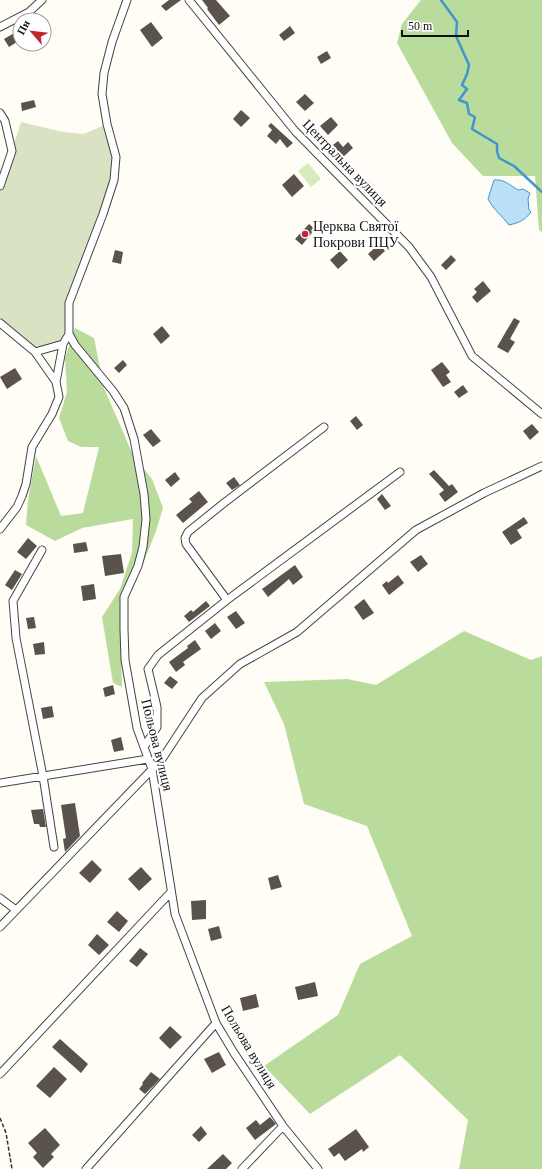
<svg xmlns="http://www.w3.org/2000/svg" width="542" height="1169" font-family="Georgia,serif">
<rect width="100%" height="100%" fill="#fffdf5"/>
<!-- green -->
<path fill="#d5ebbd" d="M308,163l13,16 -10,8 -13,-16z"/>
<!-- forest -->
<path fill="#b9dc9c" d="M421,0h121v232l-3,-2 -4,-54h-52l-31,-33 -55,-100 5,-19z
M75,328l19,10 10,50 29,67 19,24 11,29 -7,23 -21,53 -15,30 2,73 -9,-4 -11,-66 18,-28 12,-36 1,-34 -51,9 -27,13 -29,-16 2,-25 8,-44 25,60 22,-3 16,-66h-18l-13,-6 -9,-23 8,-26 -2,-34z
M464,631l67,29 11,-4v513h-83l9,-49 -68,-65 -90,59 -46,-48 74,-51 22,-51 52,-28 -45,-110 -63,-22 -20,-80 -20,-42 83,-3 29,6z"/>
<!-- cemetery -->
<path fill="#d9e3c4" d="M21,122l42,10 21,2 23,-10 9,33 -2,23 -45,123 -1,23 -5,18 -28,8 -35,-29v-137z"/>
<!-- water -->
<path fill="#b9e0f7" stroke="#3f96cf" d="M494,180c10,-1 16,5 24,10l5,-1 7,4 -2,6 1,11 2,2c-6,8 -12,11 -22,13 -7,-9 -16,-16 -21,-26z"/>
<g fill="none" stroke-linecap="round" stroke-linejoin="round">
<!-- stream -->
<path stroke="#3f96cf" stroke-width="2.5" d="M441,0l16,22 -1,14 13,29 -2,9 -5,11 5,4 -8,11 8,3 2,11 6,3 -3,12 25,15v7l2,7 15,8 28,26"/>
</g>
<!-- building -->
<path fill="#5a524d" d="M169,0h12l-15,11 -5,-5z
M202,0h14l14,16 -11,9 -12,-16 1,-1z
M151,22l12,16 -11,9 -12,-17z
M290,26l5,7 -11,8 -5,-6z
M16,32l4,8 -11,7 -5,-8z
M327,51l4,7 -10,6 -4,-7z
M305,94l9,9 -9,8 -9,-9z
M34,100l2,7 -14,4 -1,-8z
M241,110l9,8 -9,9 -8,-8z
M331,117l7,8 -10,10 -8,-9z
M271,123l22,20 -6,5 -7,-9 -4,5 -9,-8 5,-6 -4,-4z
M338,141l5,6 5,-5 5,6 -10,9 -10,-12z
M294,174l10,12 -12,11 -10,-12z
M369,182l10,12 -6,6 -10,-12z
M309,224l6,5 -13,16 -7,-6z
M379,244l6,7 -11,10 -6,-7z
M115,250l8,2 -2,12 -9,-2z
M340,251l8,9 -10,9 -8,-9z
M451,255l5,5 -10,10 -5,-5z
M483,281l8,10 -14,12 -5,-6 5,-5 -3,-3z
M514,318l6,3 -10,18 5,3 -7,11 -11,-6z
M162,326l8,10 -9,8 -8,-10z
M123,360l4,5 -8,8 -5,-5z
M442,362l8,10 -4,3 5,7 -8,5 -12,-17z
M15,368l7,11 -15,10 -7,-12z
M463,385l5,7 -9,6 -5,-6z
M356,416l7,9 -6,5 -7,-9z
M532,424l7,8 -9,8 -7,-9z
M151,429l10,12 -8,6 -10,-12z
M434,470l15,16 3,-2 6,8 -13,10 -6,-8 5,-4 -15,-16z
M175,472l5,7 -9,8 -6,-7z
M234,477l6,8 -8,5 -6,-7z
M199,491l9,11 -25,21 -7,-8 16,-13 -3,-3z
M382,494l9,12 -6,4 -8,-11z
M524,517l4,6 -11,7 5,8 -11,7 -9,-13z
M28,538l9,8 -11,13 -9,-7z
M86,542l2,9 -14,2 -1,-9z
M121,554l3,19 -19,3 -3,-20z
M421,555l7,9 -10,8 -8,-10z
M295,565l8,12 -10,8 -4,-6 -21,18 -6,-8z
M15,570l7,4 -10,16 -7,-5z
M398,575l6,8 -15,12 -7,-10 5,-4 1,2z
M94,584l2,15 -13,2 -2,-15z
M364,599l10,14 -11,7 -9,-13z
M206,601l4,5 -21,16 -5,-6 7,-6 2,2z
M236,611l9,12 -9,6 -9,-12z
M34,617l2,11 -8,1 -2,-11z
M215,623l6,8 -10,8 -6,-8z
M195,640l6,9 -18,13 2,3 -9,7 -7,-10 19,-14 -1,-2z
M44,642l1,12 -10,1 -2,-11z
M170,676l8,6 -6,7 -8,-6z
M113,685l2,9 -10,3 -2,-9z
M52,706l2,11 -11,2 -2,-11z
M121,737l3,13 -10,2 -3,-12z
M75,803l5,33 -15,16 -2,-13 3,-1 -5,-33z
M43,809l3,18h-6l-1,-3h-5l-3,-14z
M92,860l10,10 -12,13 -11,-10z
M141,867l11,12 -13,12 -11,-12z
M278,875l4,12 -11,3 -3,-12z
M206,900v19l-14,1 -1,-19z
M117,911l11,10 -9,11 -12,-10z
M219,926l3,12 -11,3 -3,-12z
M97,934l12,11 -10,10 -11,-10z
M140,948l8,6 -11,13 -8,-6z
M315,982l3,14 -20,4 -3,-13z
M256,994l3,13 -16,4 -3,-13z
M170,1026l12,11 -12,12 -11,-11z
M60,1039l28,25 -7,9 -29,-26z
M219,1052l7,13 -14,8 -8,-14z
M54,1067l13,12 -17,19 -14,-12z
M151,1072l9,7 -15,15 -6,-5 4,-5 -1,-1z
M270,1117l6,7 -21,16 -9,-12 10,-8 4,5z
M201,1126l6,8 -8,8 -7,-7z
M45,1128l15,17 -9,9 3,3 -11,11 -10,-11 4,-4 -9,-10z
M356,1129l13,18 -6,5 -1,-3 -17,12 -6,-8 -5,4 -6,-8z
M223,1154l9,9 -6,6h-19z"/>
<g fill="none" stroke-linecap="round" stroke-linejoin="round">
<defs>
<path id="minor" d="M189,0l106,131 114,116 22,30 41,79 70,58
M0,27l29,-15 13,-12
M0,113l5,8 7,30 -12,35
M0,323l35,29 21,30
M69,334l6,11 38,46 11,17 10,31 10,55 2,25 -3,28 -5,19 -14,31v32l1,31 12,68 15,41 23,145 41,109 18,30 49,73 35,43
M35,352l28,-8 6,-10v-31l34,-89 11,-34 2,-23 -9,-33 -5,-30 2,-21 8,-31 15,-42
M0,529l17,-22 5,-11 4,-12 6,-37 20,-33 7,-17 -3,-15 7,-38
M42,550l-29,51 3,37 27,138 11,71
M227,600l-41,-56 -1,-6 3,-6 36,-29 100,-76
M144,747l13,-20v-20l-9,-38 10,-14 69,-55 173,-128
M0,783l148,-24
M0,898l16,12
M0,927l162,-168 40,-61 38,-34 57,-32 119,-102 68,-37 58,-27
M0,1074l171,-182
M86,1169l130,-146
M242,1169l41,-43"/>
</defs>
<!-- minor casing -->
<use href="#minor" stroke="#444" stroke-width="9"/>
<!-- path -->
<path stroke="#333" stroke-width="1.5" stroke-dasharray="4 2" stroke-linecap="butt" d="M0,1118l6,15 6,36"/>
<!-- minor -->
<use href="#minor" stroke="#fff" stroke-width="7"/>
</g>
<!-- markers -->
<circle fill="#c4262e" stroke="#fff" stroke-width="1.5" cx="305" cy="234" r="4"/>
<g text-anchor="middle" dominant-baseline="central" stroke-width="4" stroke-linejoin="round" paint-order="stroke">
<!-- street labels -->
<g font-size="14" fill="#111" stroke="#fff">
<text transform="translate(345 163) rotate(46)">Центральна вулиця</text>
<text transform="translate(157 745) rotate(76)">Польова вулиця</text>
<text transform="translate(249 1047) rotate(59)">Польова вулиця</text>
</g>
<!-- poi labels -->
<g font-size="14" fill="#111" stroke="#fff" text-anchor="start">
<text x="313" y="226">Церква Святої<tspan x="313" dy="16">Покрови ПЦУ</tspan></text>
</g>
</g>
<!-- north arrow -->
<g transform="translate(32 32) rotate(298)"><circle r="19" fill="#ffffff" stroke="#a0a0a0"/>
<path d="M0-3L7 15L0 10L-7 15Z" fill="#c4262e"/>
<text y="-6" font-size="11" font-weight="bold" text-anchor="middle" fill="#111111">Пн</text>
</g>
<!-- scale -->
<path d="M402 30v6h66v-6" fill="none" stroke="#111111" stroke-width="2"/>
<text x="408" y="30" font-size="12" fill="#111111" stroke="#ffffff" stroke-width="3" paint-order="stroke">50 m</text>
</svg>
